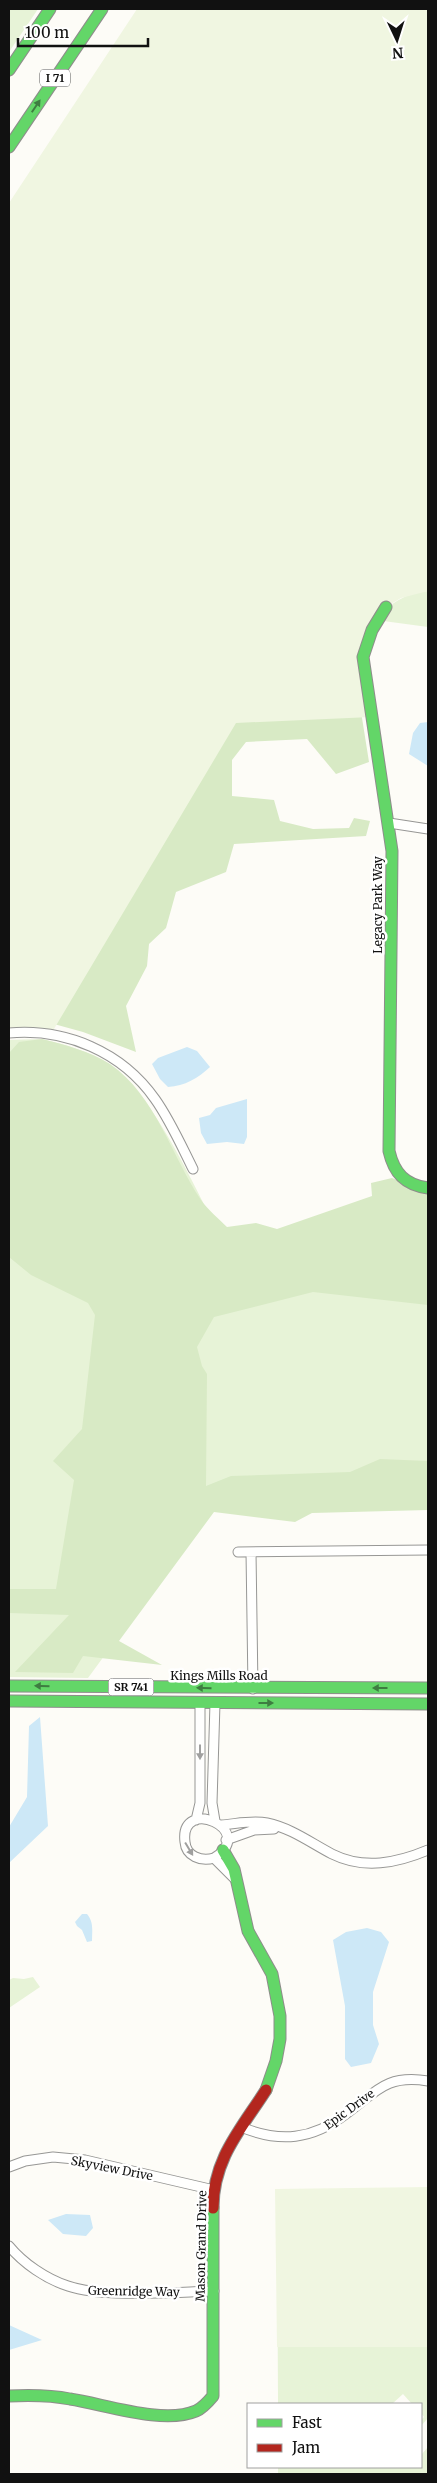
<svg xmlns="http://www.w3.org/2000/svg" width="437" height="2483" font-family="Merriweather,serif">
<rect width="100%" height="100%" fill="#fdfcf7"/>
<!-- green -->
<path fill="#e7f3d7" d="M9,9h29l-29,43z
M428,591v36l-52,-7c13,-17 30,-27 52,-29z
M42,1039c23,6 47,12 67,25 46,30 91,135 118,185l201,-52v306l-216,6 -124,169 -79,-1v-637z
M33,1977l7,10 -31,21v-28l4,-2 11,1z
M277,2194l80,153h71v71l-7,8v-6l3,-3 -3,-4v-9h-9l-9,-10 -11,10h-114z
M428,2447v26l-4,1h-146v-7h143v-12z"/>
<!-- forest -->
<path fill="#d8eac5" d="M359,699l10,63 -33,12 -29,-35 -61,3 -14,18v36l42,4 6,21 33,8 36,-1 5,-10 16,3 -4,15 -132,8 -8,28 -50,20 -10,36 -17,16 -2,22 -21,40 10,46 -53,-20 -40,-11 -34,-150 182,-147z
M42,1039c23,6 48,12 68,25 46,32 61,91 91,136 7,10 18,19 26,27l29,-4 21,6 95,-33 -1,-13 21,-5 36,15v112l-115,-13 -99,25 -17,30 5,19 5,8 -1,112 25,-10 119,-4 30,-13 48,2v49l-116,3 -17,9 -81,-10 -95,129 43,24 -79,-9 -10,17 -58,-1 54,-57 -60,-2v-24h47l18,-109 -21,-19 29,-32 13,-114 -7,-12 -57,-28 -22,-18v-204l10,-11z"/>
<!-- pitch -->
<path fill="#f0f6e1" d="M137,9h291v582l-27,7 -15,9 -17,28 2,82 -135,6 -185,311 -42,-1v-830z
M428,2187v160h-151l-2,-158z"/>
<!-- water -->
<path fill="#cde8f7" d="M428,722v44l-19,-12 4,-21 7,-10z
M187,1047l10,4 13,16c-12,11 -25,19 -42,20l-8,-8 -8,-15 6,-6z
M247,1099v38l-3,7 -17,-2 -20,2 -6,-11 -2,-15 11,-3 6,-7z
M40,1717l8,109 -39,37v-36l18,-30 2,-71z
M82,1914h5c7,8 5,17 5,27l-5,1 -5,-12 -5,-4 -2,-4z
M367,1928l14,4 8,10 -16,50v33l6,19 -8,19 -20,4 -6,-8v-53l-12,-66 13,-8z
M66,2214l24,1 3,13 -7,8 -23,-2 -15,-14z
M9,2325l33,15 -33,10z"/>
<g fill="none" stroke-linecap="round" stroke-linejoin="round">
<defs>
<path id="street" d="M389,823l39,6
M9,1033c57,-5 113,19 146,66 15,21 26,46 38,70
M238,1552l190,-2
M251,1552l2,137
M215,1703l-3,100 3,18
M196,1820l4,-17v-100
M221,1825c15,-1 31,-5 46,-2 24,5 44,20 65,31 32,16 65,9 96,-4
M226,1840l28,-10 20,-1
M214,1858c45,-28 -35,-63 -29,-16 1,14 16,20 29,16l20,20
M241,2127c39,16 71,13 105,-13 30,-22 40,-40 82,-33
M9,2167l16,-6 28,-4 32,3 129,30
M9,2246c14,17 37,33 59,40 35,12 107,6 146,5"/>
<path id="fast" d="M9,70l41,-61
M9,147l93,-138
M386,607l-14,23 -9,27 29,194 -3,300c5,22 16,34 39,37
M9,1686l419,2
M9,1701l419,3
M223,1850l11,19 14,62 24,43 8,42v23l-4,22 -10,29
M9,2396c21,-1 41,-1 61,3 34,5 93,26 126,12 7,-3 12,-9 17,-15v-188"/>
<path id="jam" d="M213,2208c0,-49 28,-79 53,-118"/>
</defs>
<!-- street casing -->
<use href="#street" stroke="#979795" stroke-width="11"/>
<!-- fast casing -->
<use href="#fast" stroke="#8e8d8b" stroke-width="13"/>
<!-- jam casing -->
<use href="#jam" stroke="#8e8d8b" stroke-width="13"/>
<!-- street -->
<use href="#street" stroke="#fffffe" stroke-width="9"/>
<!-- fast -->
<use href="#fast" stroke="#63d668" stroke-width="11"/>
<!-- jam -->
<use href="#jam" stroke="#b3261e" stroke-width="11"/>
</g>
<!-- one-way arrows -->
<defs><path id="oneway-solid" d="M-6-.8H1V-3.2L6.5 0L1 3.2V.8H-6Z" transform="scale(1.25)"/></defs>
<g fill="#3e7d41">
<use href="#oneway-solid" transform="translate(36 106) rotate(-56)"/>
<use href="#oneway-solid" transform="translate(42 1686) rotate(-179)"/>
<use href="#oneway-solid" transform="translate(204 1688) rotate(-179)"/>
<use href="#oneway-solid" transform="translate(380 1688) rotate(180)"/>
<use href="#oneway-solid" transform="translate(266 1703)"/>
</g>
<g fill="#a0a09f">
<use href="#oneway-solid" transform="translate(200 1752) rotate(90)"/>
<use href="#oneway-solid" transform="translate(189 1849) rotate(59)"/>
</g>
<g text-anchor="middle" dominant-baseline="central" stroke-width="5" stroke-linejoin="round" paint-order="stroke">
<!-- shield labels -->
<g fill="#fff" stroke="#585858" stroke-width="1">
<rect x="40" y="69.5" width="30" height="17" rx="4"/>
<rect x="108.5" y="1678.5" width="45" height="17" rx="4"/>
</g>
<g font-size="11" font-weight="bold" fill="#111">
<text x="55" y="78">I 71</text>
<text x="131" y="1687">SR 741</text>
</g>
<!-- street labels -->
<g font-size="12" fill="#111" stroke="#fff">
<text transform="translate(377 905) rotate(-90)">Legacy Park Way</text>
<text x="219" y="1675">Kings Mills Road</text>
<text transform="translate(349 2109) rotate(-36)">Epic Drive</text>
<text transform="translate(112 2168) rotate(11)">Skyview Drive</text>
<text transform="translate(201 2246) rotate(-89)">Mason Grand Drive</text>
<text transform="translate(134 2291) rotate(1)">Greenridge Way</text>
</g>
</g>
<!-- border -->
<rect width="437" height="2483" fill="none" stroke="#111111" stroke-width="20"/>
<!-- legend -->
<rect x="247" y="2403" width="175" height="65" fill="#ffffff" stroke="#a0a0a0"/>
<rect x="257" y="2419" width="25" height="8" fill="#63d668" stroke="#a0a0a0"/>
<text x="292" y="2428" font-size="15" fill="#111111">Fast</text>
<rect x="257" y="2444" width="25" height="8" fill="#b3261e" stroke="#a0a0a0"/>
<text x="292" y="2453" font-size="15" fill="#111111">Jam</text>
<!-- north arrow -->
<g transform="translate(397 40) rotate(176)" stroke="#ffffff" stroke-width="4" paint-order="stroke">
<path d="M0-4L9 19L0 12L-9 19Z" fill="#111111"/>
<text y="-8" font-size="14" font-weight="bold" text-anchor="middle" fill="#111111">N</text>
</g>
<!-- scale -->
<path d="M18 38v8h130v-8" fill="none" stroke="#111111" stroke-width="2.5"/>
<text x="25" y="38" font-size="15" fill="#111111" stroke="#ffffff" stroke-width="4" paint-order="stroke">100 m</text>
</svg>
